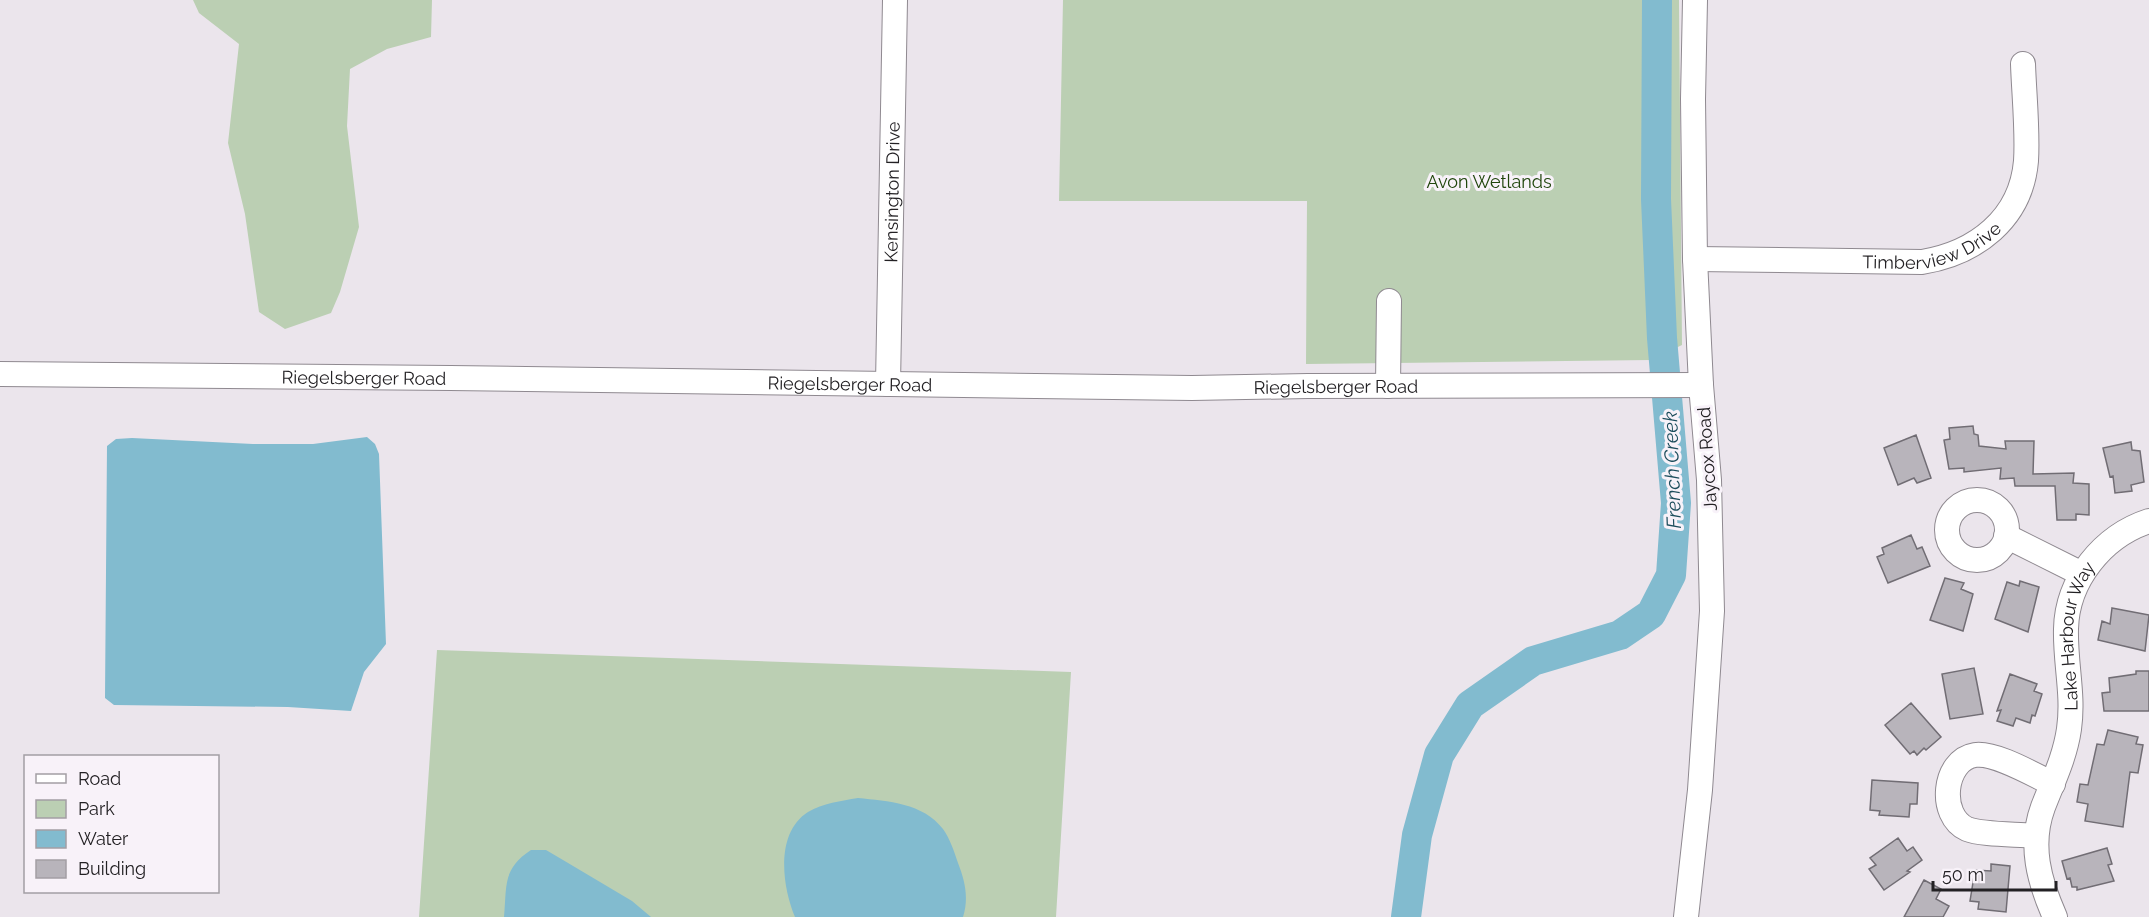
<svg xmlns="http://www.w3.org/2000/svg" width="2149" height="917" font-family="Raleway,sans-serif">
<rect width="100%" height="100%" fill="#ebe5ec"/>
<!-- green -->
<path fill="#bbcfb3" d="M193,0h239l-1,37 -44,12 -37,20 -3,57 12,101 -19,65 -9,21 -46,16 -26,-17 -14,-98 -17,-71 11,-99 -40,-31z
M1063,0h616l3,345 -31,15 -345,4 1,-163h-248z
M437,650l634,22 -15,245h-637z"/>
<!-- water -->
<path fill="#82bbcf" d="M367,437l8,7 4,10 7,190 -22,28 -13,39 -63,-4 -174,-2 -9,-7 2,-252 9,-7 16,-1 121,6h60z
M858,798c30,3 65,5 85,31 7,10 11,22 15,34 7,18 11,35 5,54h-168c-13,-31 -20,-84 13,-105 15,-9 33,-11 50,-14z
M531,850h15l17,10 69,41 19,16h-147c3,-31 -2,-48 27,-67z"/>
<g fill="none" stroke-linecap="round" stroke-linejoin="round">
<!-- river -->
<path stroke="#82bbcf" stroke-width="30" d="M1406,917l11,-82 22,-80 31,-50 63,-44 87,-26 31,-21 20,-39 5,-72 -14,-165 -6,-139 1,-199"/>
</g>
<!-- building -->
<path fill="#b8b4bb" stroke="#716d74" stroke-width="1.5" d="M1973,426l1,8 4,1 1,11 27,3 -1,-8h29l-1,33 41,-1 -1,10 16,1v31l-13,-1v6h-19l-2,-34h-40l-1,-8 -14,1 1,-11 -37,4v-4l-15,1 -5,-29 6,-1 -1,-11z
M1916,435l15,43 -14,5 -3,-5 -16,7 -14,-37z
M2131,442l1,8 8,1 4,31 -13,3 1,6 -17,2 -2,-17 -3,1 -7,-29z
M1911,535l6,14 5,-2 8,19 -42,17 -11,-26 7,-3 -2,-6z
M1945,578l19,5 -3,6 12,5 -10,37 -33,-11z
M2020,581l19,6 -11,45 -33,-13 12,-37 12,4z
M2112,608l37,7 -4,36 -47,-11 4,-19 8,3z
M1974,668l9,46 -33,5 -8,-45z
M2136,671h13v40h-45l-2,-18 8,-1 -1,-14 27,-4z
M2010,674l27,10 -3,7 8,3 -7,22 -3,-1 -2,8 -14,-5 -3,8 -16,-5 4,-11 -4,1z
M1911,703l30,34 -15,13 -2,-2 -7,7 -3,-4 -4,3 -25,-29z
M2108,730l30,7 -2,7 7,1 -5,28 -8,-1 -7,55 -38,-6 3,-17 -11,-2 3,-18 8,1 9,-41 7,1z
M1872,780l46,3 -1,21h-7l-1,13 -30,-2 1,-4 -10,-1z
M1898,838l9,13 6,-4 9,13 -15,11 3,1 -26,18 -15,-21 7,-4 -6,-7z
M2107,848l5,16 -4,1 6,16 -37,9v-3h-5l-2,-9 -3,1 -5,-18z
M1991,864l19,2 -4,46 -28,-3 1,-7 -9,-1 5,-31 16,1z
M1924,880l17,9 -5,10 13,7 -6,11h-39z"/>
<g fill="none" stroke-linecap="round" stroke-linejoin="round">
<defs>
<g id="minor">
<path id="s1" d="M1695,259l227,3c54,-9 99,-43 104,-101 2,-29 -2,-67 -3,-97"/>
<path id="s2" d="M0,374l450,4 742,10 116,-2 393,-1"/>
<path id="s3" d="M888,384l7,-384"/>
<path d="M1388,386l1,-85"/>
<circle cx="1977" cy="530" r="30"/>
<path d="M2006,536l76,38"/>
<path d="M2036,836c-18,-2 -54,-1 -69,-7 -29,-13 -24,-69 8,-74 20,-3 59,20 78,29"/>
<path d="M1686,917l14,-127 12,-179 -3,-131 -8,-95 -6,-126 -2,-160 2,-99"/>
<path id="s4" d="M2055,917c-16,-36 -26,-72 -12,-110 10,-26 22,-50 26,-78 5,-34 -4,-66 -3,-100 1,-49 37,-93 83,-108"/>
</g>
</defs>
<!-- minor casing -->
<use href="#minor" stroke="#8f8990" stroke-width="26"/>
<!-- minor -->
<use href="#minor" stroke="#fff" stroke-width="24"/>
</g>
<g text-anchor="middle" dominant-baseline="central" stroke-width="6" stroke-linejoin="round" paint-order="stroke">
<!-- park labels -->
<g font-size="18" fill="#20460c" stroke="#f8f2f9">
<text x="1489" y="181">Avon Wetlands</text>
</g>
<!-- street labels -->
<g font-size="18" fill="#232124" stroke="#f8f2f9">
<text stroke="none"><textPath href="#s3" startOffset="192">Kensington Drive</textPath></text>
<text stroke="none"><textPath href="#s1" startOffset="240">Timberview Drive</textPath></text>
<text stroke="none"><textPath href="#s2" startOffset="364">Riegelsberger Road</textPath></text>
<text stroke="none"><textPath href="#s2" startOffset="850">Riegelsberger Road</textPath></text>
<text stroke="none"><textPath href="#s2" startOffset="1336">Riegelsberger Road</textPath></text>
<text transform="translate(1707 459) rotate(-94)">Jaycox Road</text>
<text stroke="none"><textPath href="#s4" startOffset="291">Lake Harbour Way</textPath></text>
</g>
<!-- water labels -->
<g font-size="20" font-style="italic" fill="#1c4d5c" stroke="#f8f2f9">
<text transform="translate(1672 470) rotate(-92)">French Creek</text>
</g>
</g>
<!-- legend -->
<rect x="24" y="755" width="195" height="138" fill="#f8f2f9" stroke="#a39ea4" stroke-width="1.5"/>
<rect x="36" y="774" width="30" height="9" fill="#ffffff" stroke="#a39ea4" stroke-width="1.5"/>
<text x="78" y="785" font-size="18" fill="#232124">Road</text>
<rect x="36" y="800" width="30" height="18" fill="#bbcfb3" stroke="#a39ea4" stroke-width="1.5"/>
<text x="78" y="815" font-size="18" fill="#232124">Park</text>
<rect x="36" y="830" width="30" height="18" fill="#82bbcf" stroke="#a39ea4" stroke-width="1.5"/>
<text x="78" y="845" font-size="18" fill="#232124">Water</text>
<rect x="36" y="860" width="30" height="18" fill="#b8b4bb" stroke="#a39ea4" stroke-width="1.5"/>
<text x="78" y="875" font-size="18" fill="#232124">Building</text>
<!-- scale -->
<path d="M1933 881v9h123v-9" fill="none" stroke="#232124" stroke-width="3"/>
<text x="1942" y="881" font-size="18" fill="#232124" stroke="#f8f2f9" stroke-width="4.5" paint-order="stroke">50 m</text>
</svg>
